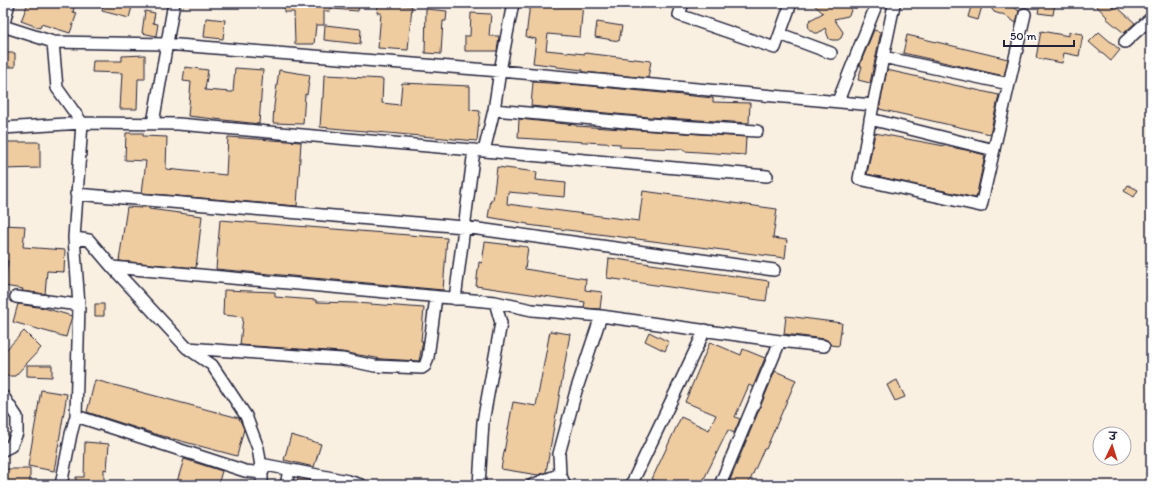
<svg xmlns="http://www.w3.org/2000/svg" width="1154" height="488" font-family="Itim,'Playpen Sans Deva',sans-serif">
<rect width="100%" height="100%" fill="#faf0e2"/>
<filter id="ink" filterUnits="userSpaceOnUse"><feTurbulence type="fractalNoise" baseFrequency=".025" numOctaves="2"/><feDisplacementMap in="SourceGraphic" scale="8" xChannelSelector="R" yChannelSelector="G"/><feConvolveMatrix kernelMatrix="1 2 1 2 8 2 1 2 1" color-interpolation-filters="sRGB"/></filter>
<g filter="url(#ink)">
<!-- building -->
<path fill="#efcca0" stroke="#22223b" d="M28,3h47l-2,9 4,1 -7,20 -29,-9 -1,4 -19,-7z
M104,3h29l-4,15 -27,-7z
M284,3h45l1,8h-6v14h-8l-2,19h-19l-1,-32h-10z
M332,3h27l-1,8 -26,-2z
M378,3l34,3 -4,44 -30,-2 3,-35h-4z
M530,3h53l-3,34 -32,-3 -2,16 39,4v-1l66,8 -3,17 -65,-6v-2l-26,-3v-1l-24,-3 3,-24 -10,-2z
M812,3h36l2,1 1,6 -1,3 -2,3 -14,3 9,13 -2,6 -3,2h-6l-3,-1 -4,-11 -7,5h-4l-5,-4 -1,-6 2,-3 13,-7z
M972,3h11l-5,17 -10,-3z
M988,3h20l11,8 -3,12 -13,-9h-3l-6,-2z
M1040,3h15l-2,12 -15,-2z
M1094,3h15l5,6 2,-3 19,17 -11,10 -18,-15 1,-1z
M426,9l21,2 -1,10h-3l-2,33 -16,-1z
M145,11l10,2 -2,10 5,1 -2,12 -14,-3z
M471,13l20,1 -2,22h10l-2,15h-32v-15h5z
M206,18l19,2 -2,19 -19,-2z
M597,22l25,4 -3,15 -24,-4z
M325,25l36,4 -1,15 -36,-4z
M874,30l7,2 -11,51 -12,-3 4,-14h-2l2,-7z
M1041,31l28,5v-4l14,2 -4,22 -15,-3 -2,10 -26,-5z
M1099,32l21,18 -9,11 -22,-19z
M907,35l101,24 -4,17 -101,-23z
M3,53h12v14h-12z
M145,55v24h-7l-1,30h-17l2,-36 -30,-1 1,-11h29v-5z
M185,67l23,3 -3,20 26,2h2l2,-24 28,2 -4,54 -71,-8 3,-34 -8,-1z
M279,70l31,5 -3,20 -2,-1 -2,30 -30,-1 1,-17z
M887,70l112,25 -9,39 -111,-25z
M324,75l24,1v1l35,2 -1,24 18,2 2,-22 68,3v24l10,1 -3,30 -157,-14 2,-29h1z
M533,82l48,3 132,13v4l37,1 -1,20 -100,-6 -118,-11z
M519,119l57,6v1l170,11 -1,18 -61,-4v-2l-64,-2v-3l-102,-6z
M126,133h17v3l24,1 -1,32 60,6 2,-38 73,5 -4,64 -155,-13 4,-32 -21,-1z
M875,133l91,17 19,5 -9,43 -109,-24z
M3,142h37v26l-37,1z
M497,167l40,5 -1,8 30,3 -1,14 -57,-5 -1,12 132,17 4,-30 134,18 -4,29 14,2 -2,18 -257,-33v-1l-40,-7 3,-17h2z
M1128,185l10,5 -4,7 -10,-6z
M127,207l14,1v-1h8v2l53,7 -6,52 -77,-7z
M220,220l227,18 -4,52 -227,-21z
M3,225l22,1 -2,21 42,3 -1,22 -17,-1 -2,23 -23,-3 1,-2 -19,-3 4,-25h-5z
M485,242l43,5 -3,22 61,10 -1,11 17,2 -2,17 -16,-1 1,-6 -109,-16 3,-24 3,1z
M609,258l160,23 -3,20 -159,-23z
M224,290l51,2v5l41,3v2l40,1 68,5 -3,33h2l-4,20 -37,-2 -40,-7 -102,-7 3,-28 -20,-2z
M18,304l26,4 28,8 -6,21 -53,-15z
M95,304h9v12h-9z
M786,316l56,7 -3,23 -8,-1 -3,-4 -3,-2 -41,-5z
M24,331l17,17 -26,28h-12v-23z
M550,331l20,3 -24,138 -8,3 -37,-6 12,-67 23,4z
M649,332l20,10 -4,9 -20,-10z
M710,342l31,13 2,-6 22,9 -12,29 -4,-2 -14,32 5,2 -6,14 -6,-3 -27,55h-36l-13,-6 29,-62 28,13 7,-15 -31,-13z
M27,365h25v12l-25,-1z
M775,371l21,9 -30,69h-2l-16,36h-20z
M95,380l144,38 5,11 -7,27 -82,-22 -68,-22z
M897,380l8,17 -10,4 -8,-16z
M41,390l26,4 -13,77 -26,-5z
M291,435l30,9 -7,23 -30,-7z
M85,442l24,2 -2,26 -3,-1v16h-28v-8h8z
M184,459l38,12 -4,14h-42z
M3,469h27v16h-27z
M298,478l30,6v1h-31z"/>
<g fill="none" stroke-linecap="round" stroke-linejoin="round">
<defs>
<path id="minor" d="M683,3l-4,12 96,33 16,-45
M894,5l-21,100 -14,74 122,27 44,-192
M3,26l50,16 113,2 334,27 373,34
M3,27l6,-24
M780,34l51,19
M53,42l4,46 25,35 -8,115 5,67 -3,111 -5,18 -10,51
M1125,42l26,-24
M883,57l126,27
M838,101l39,-98
M494,110l154,14 109,7
M870,119l124,31
M153,123l21,-120
M3,128l79,-5 96,1 589,52
M484,151l10,-41 6,-39 13,-68
M76,194l388,33 310,43
M74,238l15,2 23,27 383,35 37,8 69,6 179,25 44,5
M112,267l75,81 155,11 33,7 47,2 3,-2 3,-9 8,-60
M16,297l63,8
M455,299l19,-149
M187,348l25,17 34,51 12,32 4,25v12
M3,396l14,21v16l-6,13 -8,4
M76,416l169,55 17,2 4,-8 82,16 13,4
M286,485l3,-15
M479,485l4,-63 18,-99 -6,-21
M532,485l28,-11
M565,485l-5,-11 -1,-20 17,-63 25,-75
M630,485l3,-4 72,-151
M720,485l60,-144"/>
</defs>
<!-- minor casing -->
<use href="#minor" stroke="#22223b" stroke-width="14"/>
<!-- minor -->
<use href="#minor" stroke="#fff" stroke-width="11"/>
</g>
</g>
<!-- margin -->
<rect width="1154" height="488" fill="none" stroke="#fff" stroke-width="16"/>
<rect x="8" y="8" width="1138" height="472" fill="none" stroke="#22223b" stroke-width="1.5" filter="url(#ink)"/>
<!-- north arrow -->
<g transform="translate(1112 446) rotate(4)"><circle r="19" fill="#ffffff" stroke="#a7a7b1"/>
<path d="M0-3L7 15L0 10L-7 15Z" fill="#c8321e"/>
<text y="-6" font-size="11" font-weight="bold" text-anchor="middle" fill="#22223b">उ</text>
</g>
<!-- scale -->
<path d="M1004 40v6h70v-6" fill="none" stroke="#22223b" stroke-width="2"/>
<text x="1010" y="40" font-size="12" fill="#22223b" stroke="#ffffff" stroke-width="3" paint-order="stroke">50 m</text>
</svg>
